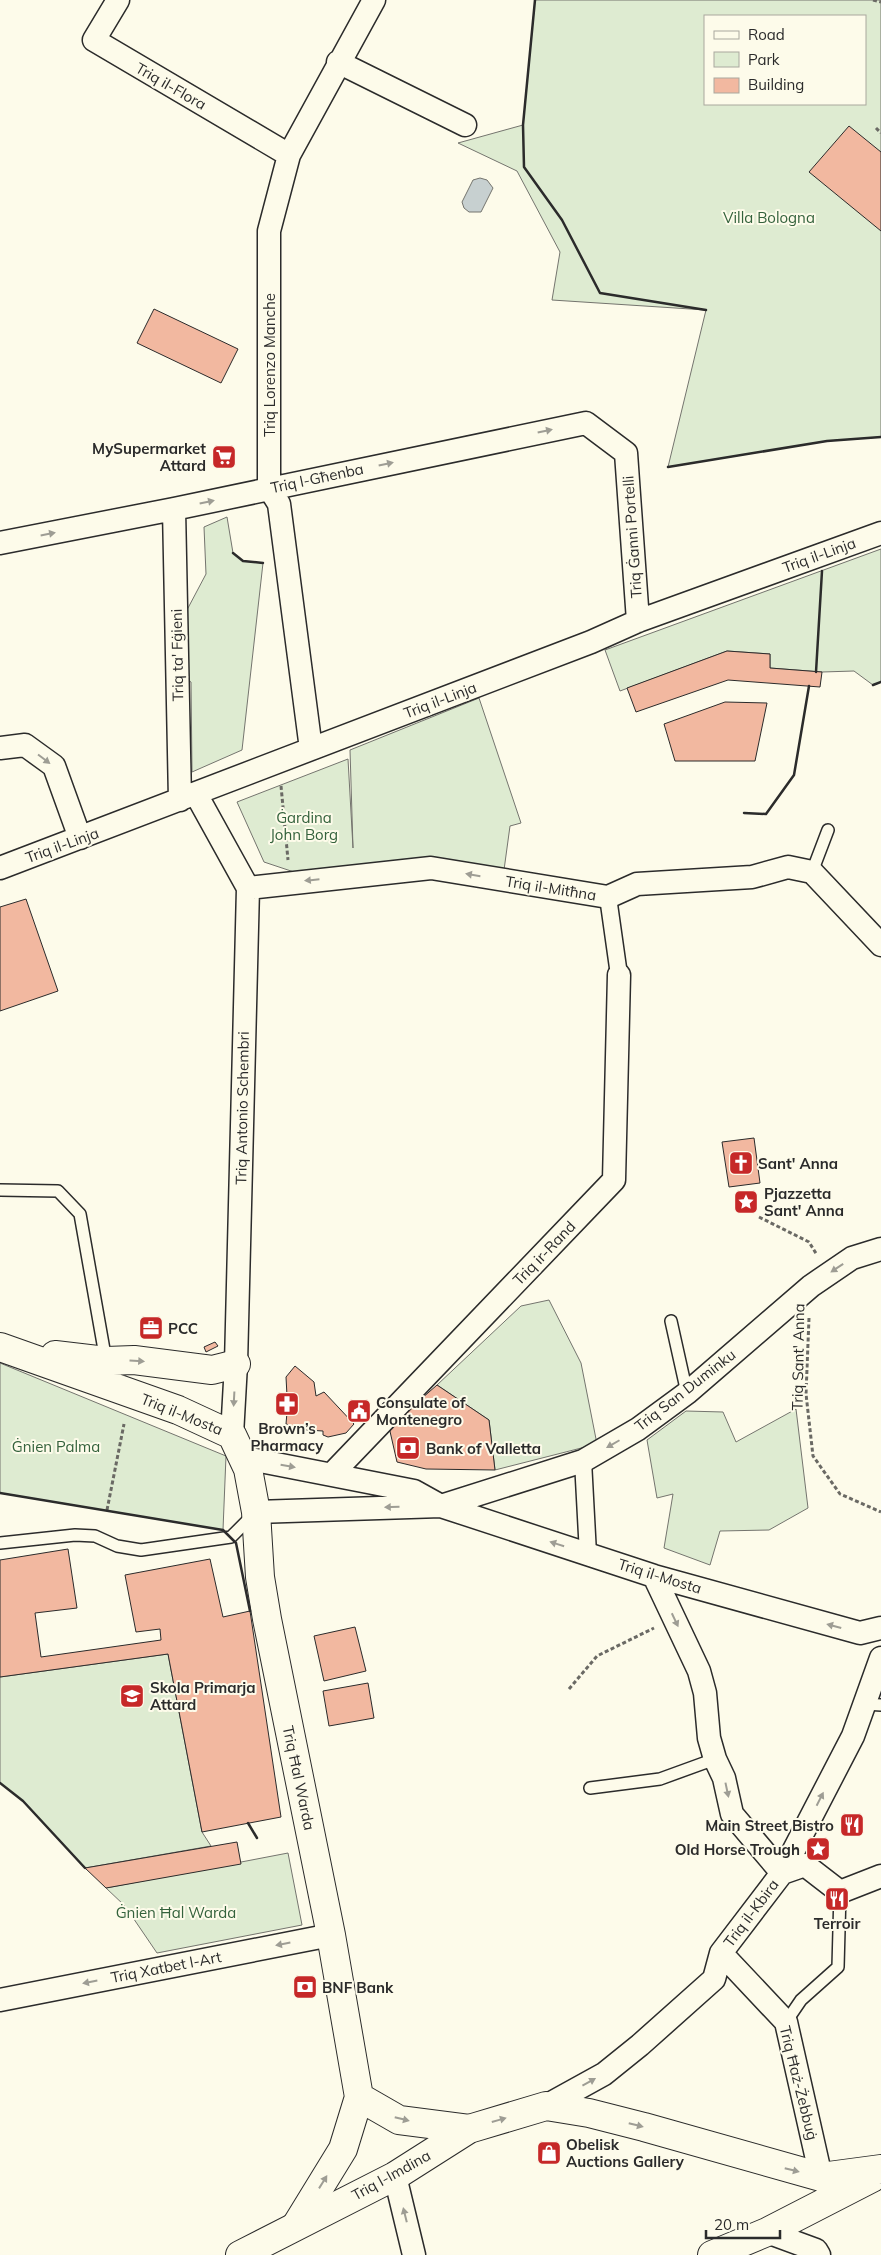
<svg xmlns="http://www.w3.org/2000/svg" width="881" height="2255" font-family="Mulish,sans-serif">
<rect width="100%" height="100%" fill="#fdfbea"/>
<!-- green -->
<path fill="#deebd1" stroke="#74746e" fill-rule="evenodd" d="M535,0h346v437l-54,4 -159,26 38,-157 -154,-10 8,-48 -43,-81 -59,-28 65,-18zM705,16h160v88h-160z
M227,517l6,36 10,8 20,2 -21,187 -50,22 -1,-90 -15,-9 3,-48 27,-51 -2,-47z
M881,549v133l-8,3 -19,-14 -32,1 -52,-4v-14l-43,-3 -107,40 -15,-41z
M479,698l42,125 -11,3 -6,44 -204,4 -36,-12 -27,-60 111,-43 5,89 -3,-98z
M549,1300l32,63 16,81 -102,26 -6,-50 -52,-35 84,-79z
M0,1363l226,93 -3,74 -223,-37z
M796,1409l12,99 -39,22 -49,1 -10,34 -46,-17 9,-54 -16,4 -10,-58 39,-29 37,1 13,30z
M168,1654l34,178 9,14 -126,22 -62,-67 -23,-18v-106z
M288,1853l14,72 -145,28 -32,-47 -19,-18z"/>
<!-- water -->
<path fill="#c7d0d0" stroke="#74746e" d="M480,178l7,2 6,8 -12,24h-12l-5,-4 -2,-6 11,-22z"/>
<!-- building -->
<path fill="#f2b8a0" stroke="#2b2b2b" d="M849,126l32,26v79l-72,-59z
M154,309l84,40 -17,34 -84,-40z
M727,651l43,3v14l52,4 -2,15 -92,-7 -92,32 -9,-24z
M725,702l42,1 -12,58h-80l-11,-37z
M26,899l32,92 -58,20v-104z
M754,1138l6,45 -31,4 -7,-45z
M215,1342l3,4 -12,6 -2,-5z
M295,1366l19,16 2,14 8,-4 30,32 -8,9 -18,4 -5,-2v-4l-16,-1 -21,-6 1,-12 -6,-1v-13l6,-2 -1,-19z
M437,1385l52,35 6,50 -69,-1 -29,-7 -8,-35z
M68,1549l9,59 -42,5 6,44 120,-17 -1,-11 -24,3 -11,-57 85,-16 13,58 27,-6 31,206 -79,15 -34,-178 -168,23v-117z
M355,1627l11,44 -42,10 -10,-45z
M368,1683l6,35 -45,8 -6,-35z
M237,1842l4,22 -135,24 -21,-20z"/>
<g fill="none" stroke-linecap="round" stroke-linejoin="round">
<defs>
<path id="service" d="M812,872l16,-42
M0,1190l58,1 22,23 26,147
M671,1321l16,72
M0,1543l75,-8 20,1 22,10 24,4 90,-13 22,-22
M865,1704l16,1
M590,1788l70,-9 55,-20
M786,2022l15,-22 37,-33 2,-75"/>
<path id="pedestrian" d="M608,897l11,78
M583,1461l5,93"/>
<path id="minor" d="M118,0l-24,40 195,115
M338,62l127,63
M174,509l6,291
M0,543l174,-34 412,-86 40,30 12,168
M0,748l25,-3 29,21 26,72
M311,749l-32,-245 -10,-16v-257l20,-76 85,-155
M196,794l52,94 -12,476 -4,71
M0,868l591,-226 47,-21 243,-88
M248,888l183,-20 177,29 29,-13 115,-7 36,-10 24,5 69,73
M245,1458l169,33 27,15 213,70 206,57 21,-5
M332,1474l282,-294 5,-205
M256,1512l185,-6 142,-45 55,-32 49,-36 124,-107 41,-28 29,-9
M654,1576l45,95 6,22 4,45 6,21 9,19 8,36 50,59
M782,1873l23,-8 35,27 41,-16
M721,1953l65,69 35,155
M0,2000l331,-65
M546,2106l58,-32 36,-29 74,-66 7,-26 61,-80 71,-137 28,-78
M395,2176l19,79
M767,2232l49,18 3,5"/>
<path id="tertiary" d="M0,1347l178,63 54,25 16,34 8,43 4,65 7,42 64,316 28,162 -16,52 -46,75
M55,1355l51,6 28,-1 78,10 24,-6
M359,2097l40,23 70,9"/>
<path id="trunk" d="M240,2255l155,-79 74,-47 77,-23 43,7 55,14 177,50 60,-8
M712,2255l55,-23 105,-54"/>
</defs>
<!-- service casing -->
<use href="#service" stroke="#2b2b2b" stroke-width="14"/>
<!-- pedestrian casing -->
<use href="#pedestrian" stroke="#2b2b2b" stroke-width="19"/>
<!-- minor casing -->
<use href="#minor" stroke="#2b2b2b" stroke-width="25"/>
<!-- tertiary casing -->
<use href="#tertiary" stroke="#2b2b2b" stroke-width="30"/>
<!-- trunk casing -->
<use href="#trunk" stroke="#2b2b2b" stroke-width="30"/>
<!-- path -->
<path stroke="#6a6964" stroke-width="3" stroke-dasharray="4 2.5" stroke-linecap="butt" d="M873,0l8,2
M876,128l5,5
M281,786l7,74
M759,1217l50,25 8,13
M809,1318l-3,76 7,62 27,38 41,18
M107,1510l17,-86
M569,1689l28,-33 57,-28"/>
<!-- service -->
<use href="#service" stroke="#fdfbea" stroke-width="11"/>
<!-- pedestrian -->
<use href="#pedestrian" stroke="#fdfbea" stroke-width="16"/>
<!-- minor -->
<use href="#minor" stroke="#fdfbea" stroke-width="22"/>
<!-- tertiary -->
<use href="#tertiary" stroke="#fdfbea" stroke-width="28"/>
<!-- trunk -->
<use href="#trunk" stroke="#fdfbea" stroke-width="28"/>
<!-- wall -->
<path stroke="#2b2b2b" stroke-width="2.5" d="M535,0l-12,125 1,42 38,53 38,73 106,17
M668,467l159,-26 54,-4
M233,553l10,8 20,2
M816,672l6,-101
M873,685l8,-3
M744,813l22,1 28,-39 15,-89
M0,1493l223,37 13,13 14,68
M0,1783l23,18 62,67
M248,1823l9,15"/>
</g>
<!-- one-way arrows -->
<defs><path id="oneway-solid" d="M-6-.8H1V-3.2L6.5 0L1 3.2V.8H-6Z" transform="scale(1.25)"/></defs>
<g fill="#9e9d94">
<use href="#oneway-solid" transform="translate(545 431) rotate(-12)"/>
<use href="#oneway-solid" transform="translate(386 464) rotate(-12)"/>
<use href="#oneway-solid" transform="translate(207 502) rotate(-12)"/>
<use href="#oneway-solid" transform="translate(48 534) rotate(-11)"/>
<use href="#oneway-solid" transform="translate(44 759) rotate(37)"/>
<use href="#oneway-solid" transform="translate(473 875) rotate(-170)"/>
<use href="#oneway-solid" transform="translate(312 880) rotate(174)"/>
<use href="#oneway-solid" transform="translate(837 1268) rotate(146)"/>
<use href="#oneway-solid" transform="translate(137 1361) rotate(4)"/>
<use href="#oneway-solid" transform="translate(234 1399) rotate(93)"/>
<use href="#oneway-solid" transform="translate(613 1444) rotate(150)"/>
<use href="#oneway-solid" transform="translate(288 1466) rotate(10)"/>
<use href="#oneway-solid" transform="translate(392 1507) rotate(178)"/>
<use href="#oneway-solid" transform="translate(557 1544) rotate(-162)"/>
<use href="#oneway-solid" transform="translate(675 1620) rotate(65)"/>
<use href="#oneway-solid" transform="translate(834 1626) rotate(-165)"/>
<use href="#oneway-solid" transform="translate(727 1790) rotate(78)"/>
<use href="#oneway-solid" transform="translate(820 1799) rotate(-63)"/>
<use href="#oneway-solid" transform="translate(283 1944) rotate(169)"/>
<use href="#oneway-solid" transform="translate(90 1982) rotate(169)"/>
<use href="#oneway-solid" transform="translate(589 2082) rotate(-29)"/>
<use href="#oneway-solid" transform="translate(402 2119) rotate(14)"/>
<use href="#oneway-solid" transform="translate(499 2120) rotate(-16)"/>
<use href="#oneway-solid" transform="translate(636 2125) rotate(14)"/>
<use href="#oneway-solid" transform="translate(792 2170) rotate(14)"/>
<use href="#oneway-solid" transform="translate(323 2182) rotate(-58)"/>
<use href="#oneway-solid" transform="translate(405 2215) rotate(-104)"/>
</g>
<!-- icons -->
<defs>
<symbol id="supermarket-square" viewBox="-11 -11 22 22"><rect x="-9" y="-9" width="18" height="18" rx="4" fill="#c62828" stroke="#fdfbea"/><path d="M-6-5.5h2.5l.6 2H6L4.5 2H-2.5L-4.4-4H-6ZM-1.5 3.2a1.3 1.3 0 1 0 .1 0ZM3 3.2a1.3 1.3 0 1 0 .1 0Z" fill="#fff"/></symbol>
<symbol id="church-square" viewBox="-11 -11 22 22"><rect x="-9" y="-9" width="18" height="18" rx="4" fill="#c62828" stroke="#fdfbea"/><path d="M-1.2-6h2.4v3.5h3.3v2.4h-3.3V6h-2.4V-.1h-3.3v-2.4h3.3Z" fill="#fff"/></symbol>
<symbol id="sight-square" viewBox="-11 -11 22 22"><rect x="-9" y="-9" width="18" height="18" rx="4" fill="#c62828" stroke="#fdfbea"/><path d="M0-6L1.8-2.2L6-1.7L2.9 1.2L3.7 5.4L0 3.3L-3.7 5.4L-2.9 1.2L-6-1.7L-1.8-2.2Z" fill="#fff"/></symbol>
<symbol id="office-square" viewBox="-11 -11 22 22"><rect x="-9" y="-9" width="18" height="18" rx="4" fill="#c62828" stroke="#fdfbea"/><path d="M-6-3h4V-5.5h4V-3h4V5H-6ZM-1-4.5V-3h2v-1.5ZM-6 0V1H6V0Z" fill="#fff"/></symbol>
<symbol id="pharmacy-square" viewBox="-11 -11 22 22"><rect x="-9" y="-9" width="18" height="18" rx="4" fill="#c62828" stroke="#fdfbea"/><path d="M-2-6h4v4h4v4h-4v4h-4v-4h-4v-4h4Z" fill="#fff"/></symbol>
<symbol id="civic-square" viewBox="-11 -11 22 22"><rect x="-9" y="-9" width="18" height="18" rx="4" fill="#c62828" stroke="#fdfbea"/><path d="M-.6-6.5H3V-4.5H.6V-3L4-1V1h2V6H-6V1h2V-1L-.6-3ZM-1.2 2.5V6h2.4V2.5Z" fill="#fff"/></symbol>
<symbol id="bank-square" viewBox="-11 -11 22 22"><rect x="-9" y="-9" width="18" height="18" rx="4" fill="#c62828" stroke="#fdfbea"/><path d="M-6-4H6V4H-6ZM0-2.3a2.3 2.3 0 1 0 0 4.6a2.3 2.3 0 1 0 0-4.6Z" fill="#fff"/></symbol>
<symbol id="school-square" viewBox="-11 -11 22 22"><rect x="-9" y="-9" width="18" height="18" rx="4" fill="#c62828" stroke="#fdfbea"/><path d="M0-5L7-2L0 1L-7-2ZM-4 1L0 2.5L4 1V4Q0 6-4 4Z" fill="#fff"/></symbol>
<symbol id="restaurant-square" viewBox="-11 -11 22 22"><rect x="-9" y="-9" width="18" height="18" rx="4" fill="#c62828" stroke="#fdfbea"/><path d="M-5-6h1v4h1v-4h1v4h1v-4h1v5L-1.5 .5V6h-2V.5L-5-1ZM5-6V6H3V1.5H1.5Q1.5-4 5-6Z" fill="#fff"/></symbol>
<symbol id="shop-square" viewBox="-11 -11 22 22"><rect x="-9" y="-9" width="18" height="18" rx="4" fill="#c62828" stroke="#fdfbea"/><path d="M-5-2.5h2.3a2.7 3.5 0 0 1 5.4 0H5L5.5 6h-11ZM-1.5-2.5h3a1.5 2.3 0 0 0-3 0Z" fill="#fff"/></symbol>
</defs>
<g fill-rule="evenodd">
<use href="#supermarket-square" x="210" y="443" width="28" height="28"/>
<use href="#church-square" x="727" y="1149" width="28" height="28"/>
<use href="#sight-square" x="732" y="1188" width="28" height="28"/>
<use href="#office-square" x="137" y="1314" width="28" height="28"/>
<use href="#pharmacy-square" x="273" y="1390" width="28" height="28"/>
<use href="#civic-square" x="345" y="1397" width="28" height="28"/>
<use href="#bank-square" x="394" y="1434" width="28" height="28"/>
<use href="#school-square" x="118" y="1682" width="28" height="28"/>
<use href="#restaurant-square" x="838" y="1811" width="28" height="28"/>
<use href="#sight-square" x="804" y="1835" width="28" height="28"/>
<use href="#restaurant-square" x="823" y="1885" width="28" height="28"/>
<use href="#bank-square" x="291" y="1973" width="28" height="28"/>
<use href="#shop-square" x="535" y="2139" width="28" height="28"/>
</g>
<g text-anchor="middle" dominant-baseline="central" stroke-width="4" stroke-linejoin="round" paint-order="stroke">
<!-- street labels -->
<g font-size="15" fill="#2b2b2b" stroke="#fdfbea">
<text transform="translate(171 86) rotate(30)">Triq il-Flora</text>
<text transform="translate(269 365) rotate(-90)">Triq Lorenzo Manche</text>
<text transform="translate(317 478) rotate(-12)">Triq l-Għenba</text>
<text transform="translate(632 537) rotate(-94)">Triq Ġanni Portelli</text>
<text transform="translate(819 555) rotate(-20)">Triq il-Linja</text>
<text transform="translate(177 655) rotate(-91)">Triq ta' Fġieni</text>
<text transform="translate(440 700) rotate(-21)">Triq il-Linja</text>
<text transform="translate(62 845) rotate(-20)">Triq il-Linja</text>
<text transform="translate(551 888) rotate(9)">Triq il-Mitħna</text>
<text transform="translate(242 1108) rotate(-89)">Triq Antonio Schembri</text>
<text transform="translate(544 1253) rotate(-46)">Triq ir-Rand</text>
<text transform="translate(798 1357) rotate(-89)">Triq Sant' Anna</text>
<text transform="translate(685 1390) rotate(-38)">Triq San Duminku</text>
<text transform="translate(182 1414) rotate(22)">Triq il-Mosta</text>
<text transform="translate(660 1576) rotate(17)">Triq il-Mosta</text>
<text transform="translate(299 1778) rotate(78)">Triq Ħal Warda</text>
<text transform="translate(751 1913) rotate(-53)">Triq il-Kbira</text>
<text transform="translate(166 1967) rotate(-11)">Triq Xatbet l-Art</text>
<text transform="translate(799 2083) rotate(76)">Triq Ħaż-Żebbuġ</text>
<text transform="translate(391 2175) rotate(-29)">Triq l-Imdina</text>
</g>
<!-- park labels -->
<g font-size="15" fill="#34623c" stroke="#fdfbea">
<text x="769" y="217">Villa Bologna</text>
<text x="304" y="817">Ġardina<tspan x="304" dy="17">John Borg</tspan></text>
<text x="56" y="1446">Ġnien Palma</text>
<text x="176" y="1912">Ġnien Ħal Warda</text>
</g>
<!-- poi labels -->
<g font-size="15" font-weight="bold" fill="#2b2b2b" stroke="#fdfbea" text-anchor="start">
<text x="206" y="448" text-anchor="end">MySupermarket<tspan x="206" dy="17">Attard</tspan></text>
<text x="758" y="1163">Sant' Anna</text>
<text x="764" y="1193">Pjazzetta<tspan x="764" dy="17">Sant' Anna</tspan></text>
<text x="168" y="1328">PCC</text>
<text x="376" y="1402">Consulate of<tspan x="376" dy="17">Montenegro</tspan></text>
<text x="287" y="1428" text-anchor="middle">Brown’s<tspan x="287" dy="17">Pharmacy</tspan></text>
<text x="426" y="1448">Bank of Valletta</text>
<text x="150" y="1687">Skola Primarja<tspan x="150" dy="17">Attard</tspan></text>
<text x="834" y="1825" text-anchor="end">Main Street Bistro</text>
<text x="800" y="1849" text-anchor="end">Old Horse Trough</text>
<text x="837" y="1923" text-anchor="middle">Terroir</text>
<text x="322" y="1987">BNF Bank</text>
<text x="566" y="2144">Obelisk<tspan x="566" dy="17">Auctions Gallery</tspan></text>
</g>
</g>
<!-- legend -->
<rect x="704" y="15" width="162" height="90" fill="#fdfbea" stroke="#a9a89e"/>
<rect x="714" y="31" width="25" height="8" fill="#fdfbea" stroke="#a9a89e"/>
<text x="748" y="40" font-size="15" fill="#2b2b2b">Road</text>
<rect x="714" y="52" width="25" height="15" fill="#deebd1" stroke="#a9a89e"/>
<text x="748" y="65" font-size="15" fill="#2b2b2b">Park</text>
<rect x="714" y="78" width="25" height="15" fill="#f2b8a0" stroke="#a9a89e"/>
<text x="748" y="90" font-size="15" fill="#2b2b2b">Building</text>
<!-- scale -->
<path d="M706 2230v8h74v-8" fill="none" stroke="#2b2b2b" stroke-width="2.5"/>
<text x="714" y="2230" font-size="15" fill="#2b2b2b" stroke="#fdfbea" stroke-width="4" paint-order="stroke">20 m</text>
</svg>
